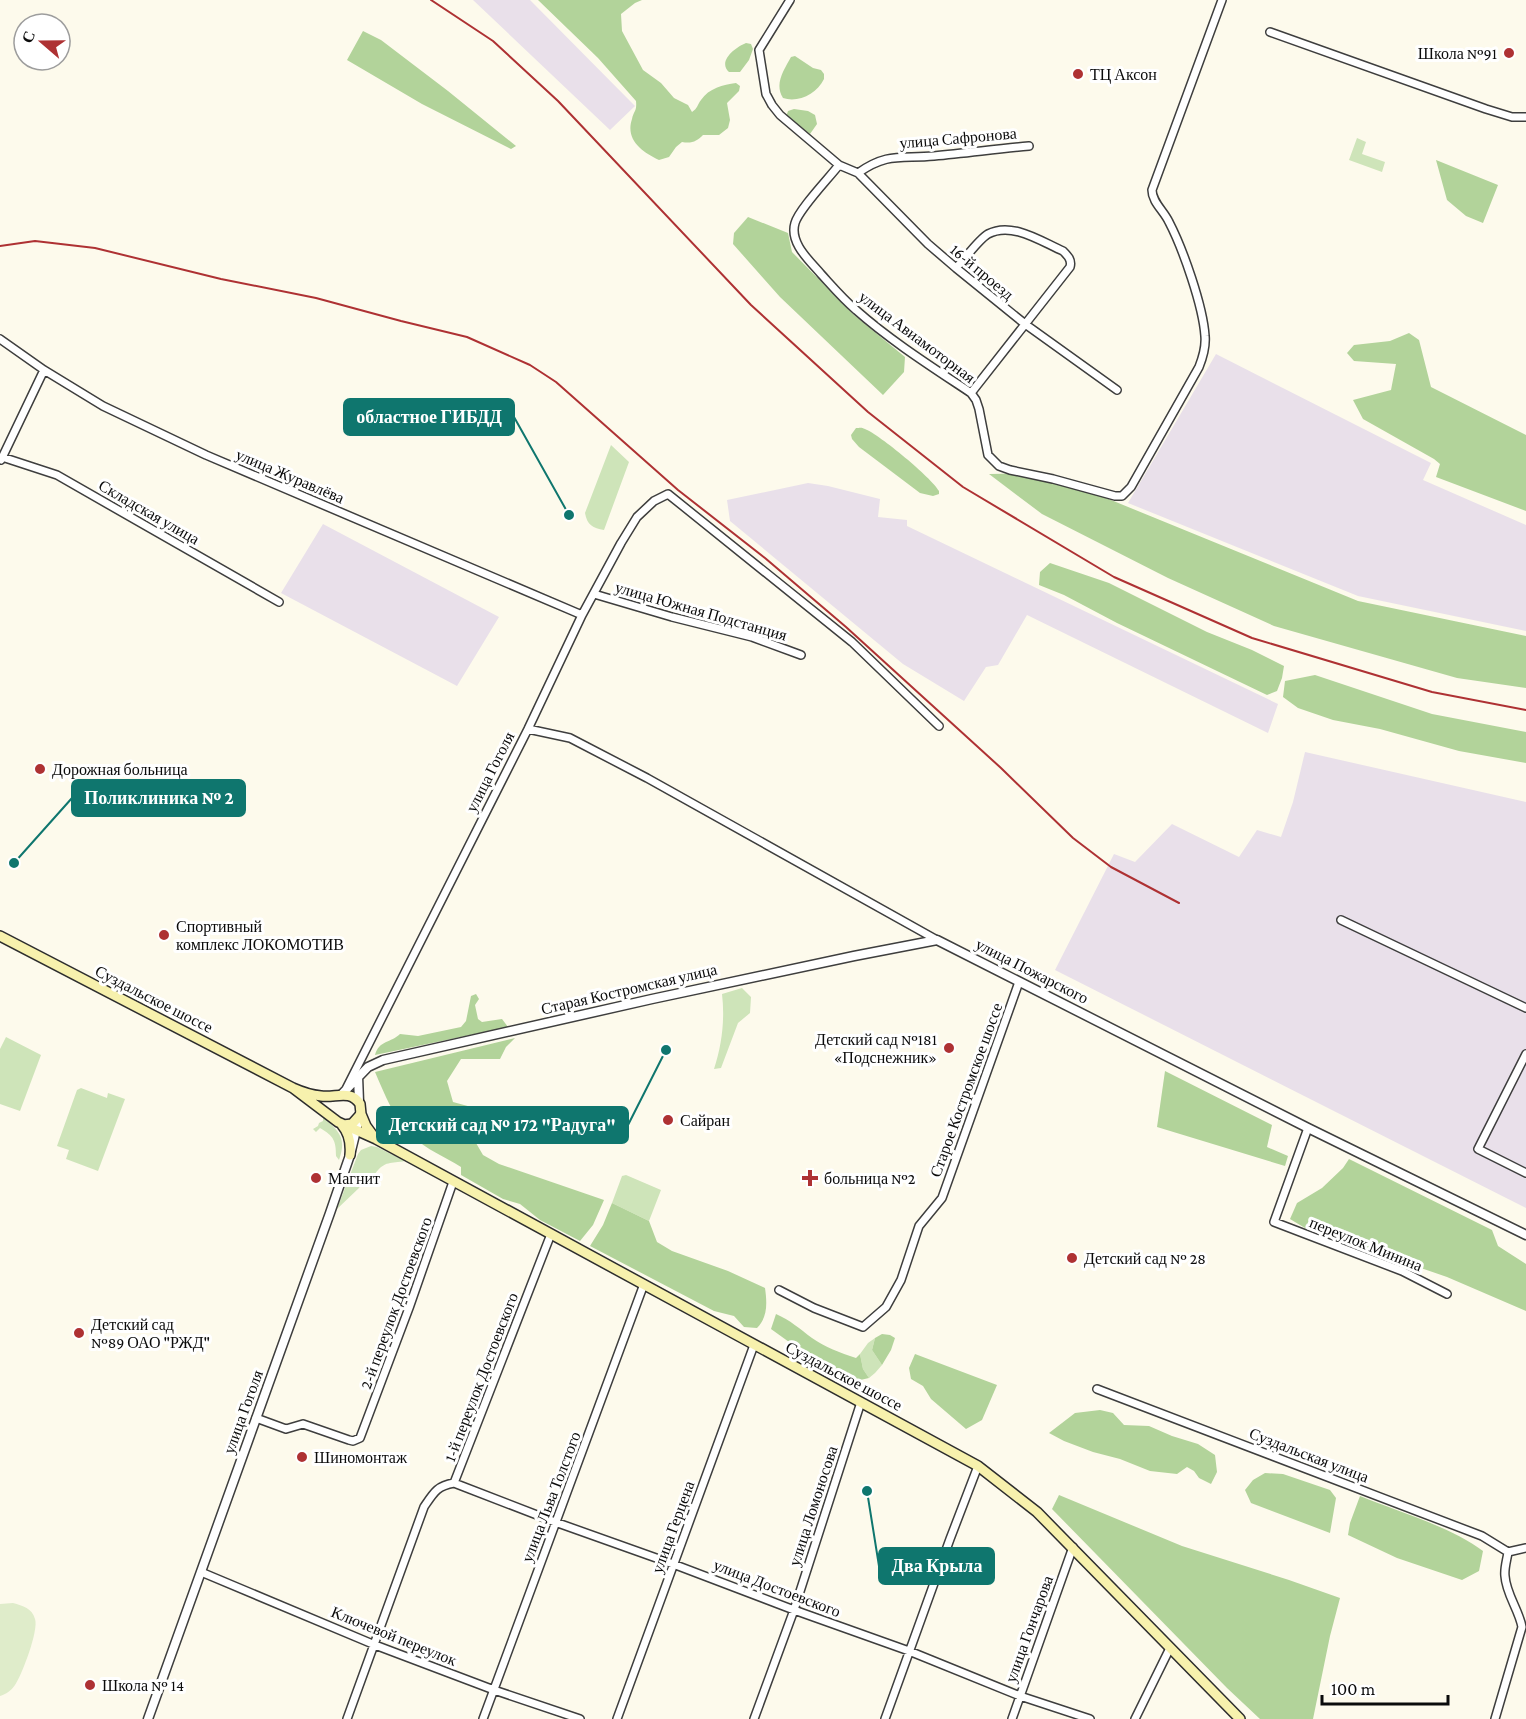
<svg xmlns="http://www.w3.org/2000/svg" width="1526" height="1719" font-family="'Crimson Pro',serif">
<rect width="100%" height="100%" fill="#fdfaec"/>
<!-- industrial -->
<path fill="#e9e0ea" d="M473,0h57l105,106 -25,24z
M1216,354l215,109 -8,17 103,45v106l-168,-35 -230,-93z
M808,483l20,3 52,13 -2,18 29,3v6l371,178 -10,29 -241,-118 -29,50 -12,2 -22,34 -61,-37 -173,-143 -3,-21z
M323,524l176,93 -42,69 -176,-93z
M1305,752l221,50v406l-471,-238 59,-116 21,8 37,-38 67,33 18,-27 24,7 12,-35z"/>
<!-- green -->
<path fill="#cee4b9" d="M1357,138l9,4 -4,12 23,8 -3,10 -33,-12z
M611,445l18,17 -25,68c-11,-2 -17,-5 -19,-17z
M742,988l9,9 -1,16 -12,10 -17,45 -7,1c8,-24 11,-50 8,-75z
M6,1037l35,18 -21,56 -20,-7v-55z
M81,1088l26,10 1,-5 17,6 -27,72 -32,-12 3,-9 -12,-4 20,-56z
M323,1117c16,14 24,21 16,43l-3,-4c0,-15 -2,-20 -16,-28l-4,4 -3,-3 5,-3 1,-3 4,-2z
M371,1146l6,1 28,14c-14,3 -20,-1 -30,13l-7,1 -9,13 -22,21 21,-55 3,-4z
M626,1175l35,15 -12,31 -37,-18 10,-27z
M875,1338l-3,12 10,15 -7,8 -6,5 -6,-9 -3,-15 8,-11z"/>
<!-- forest -->
<path fill="#b2d39a" d="M538,0h104l-7,3 -14,11 1,17 21,39 18,13 13,15 14,7 4,7c6,-4 5,-7 9,-12 8,-12 22,-15 35,-17l4,3 -1,5 -12,12 3,17 -2,8 -9,7h-16c-6,6 -11,9 -21,7l-6,5 -7,10 -10,3c-17,-8 -34,-20 -27,-41 2,-9 5,-7 4,-18l-38,-43z
M363,31l18,9 67,51 68,55 -5,3 -89,-45 -75,-44z
M746,43l5,1 2,5 -4,11 -9,12h-11c-12,-11 7,-25 17,-29z
M795,56l18,12 8,2 3,4v5c-7,15 -26,24 -41,19 -9,-14 1,-28 8,-41z
M794,109l14,2 7,4 2,9 -7,10 -24,-17 2,-6z
M1436,160l62,25 -15,38 -17,-7 -19,-16z
M748,217l40,16 4,19 62,63 51,42 -1,15 -21,23 -103,-98 -47,-53 1,-11z
M1409,333l10,7 12,47 95,48v76l-90,-34 4,-13 -6,-5 -71,-40 -10,-19 38,-10 5,-26 -42,-3 -7,-8 7,-8 36,-4z
M856,428c4,0 5,-1 9,1 15,6 67,49 74,62v3l-6,2 -13,-3 -61,-46 -7,-8 -1,-4z
M1045,473l313,128 168,35v52l-69,-10 -183,-52 -106,-48 -126,-64 -53,-40z
M1050,563l59,20 98,49 45,18 32,16 -2,12 -5,13 -10,4 -150,-72 -53,-28 -25,-10 1,-13z
M1315,675l117,39 94,18v31l-67,-12 -79,-22 -47,-9 -35,-12 -15,-11 2,-16z
M476,994l3,5 -4,6 3,14 4,3 20,-3 6,8 -133,28c4,-15 16,-12 25,-21l18,2 43,-9 5,-6 5,-25z
M515,1038l-9,9 -6,12h-39l-14,22 6,21 33,9 -10,32 7,12 16,9 105,36 -11,25 -13,16 -40,-21 -20,-16 -17,-5 -42,-24v-8c-16,-10 -35,-18 -48,-30 -19,-18 -28,-42 -38,-65z
M1165,1071l107,54 -5,22 21,9 -3,10 -128,-39z
M1349,1159l143,71 6,16 28,18v47l-79,-34 -142,-49 -15,-9 7,-16 25,-15 21,-20z
M612,1203l37,18 8,21 15,9 56,20 37,17c2,14 3,29 -8,40l-13,-1 -10,-11 -20,-5 -124,-65 13,-21z
M776,1314c14,6 24,15 36,24 13,9 28,15 44,20l4,-4 3,15 6,9 -13,3 -60,-34 -25,-18z
M882,1334l8,1 5,3 -4,12 -9,15 -10,-15 3,-12z
M915,1354l82,31 -15,35 -16,9 -35,-30 -8,-13 -12,-7 -2,-11z
M1100,1410l13,3 11,12 25,1 23,10 26,8 17,11 2,17 -6,12 -12,-6 -5,-7 -7,-4 -10,7 -27,-3 -30,-12 -27,-7 -29,-11 -15,-8 26,-20z
M1265,1473l18,1 47,16 6,8 -6,35 -79,-30 -6,-13 8,-10z
M1059,1495l123,51 107,34 51,18 -10,38 -17,83h-53l-33,-31 -175,-179z
M1360,1496c37,15 91,31 123,55l-4,20 -17,9 -65,-22 -49,-23 2,-12z"/>
<!-- pitch -->
<path fill="#dfecca" d="M13,1603c10,3 19,5 22,16 4,11 -13,56 -20,66 -4,6 -9,9 -15,11v-92z"/>
<g fill="none" stroke-linecap="round" stroke-linejoin="round">
<defs>
<path id="minor" d="M790,0l-31,50 7,44 6,11 8,10 59,50 19,8 70,71 28,24 69,56 92,66
M1270,32l216,77 26,8h14
M839,165c-10,13 -40,44 -44,58 -6,20 15,38 26,51 11,12 22,25 35,36 35,31 76,57 115,83l5,7 3,9 9,46 11,11 11,4 43,9 62,17h7l9,-9 68,-120c4,-10 7,-20 6,-31 -2,-30 -22,-87 -36,-114 -5,-11 -17,-20 -17,-32l70,-190
M858,173c30,-21 43,-14 76,-17 32,-3 63,-7 95,-10
M956,268c9,-9 22,-28 32,-34 24,-13 54,8 75,17 5,5 9,9 7,16l-99,126
M0,339l44,31 59,36 103,49 376,160
M2,457l55,18 222,127
M1,460l43,-90
M594,594l78,23 80,20 49,18
M528,729l42,9 77,40 290,162
M1341,920l185,88
M1526,1054l-48,95 48,24
M347,1087l181,-358 54,-114 39,-72 16,-26 17,-16 14,-7 184,148 87,84
M1308,1128l-34,94 128,49 45,23
M779,1290l35,18 49,19 23,-20 15,-27 18,-54 23,-28 77,-216
M1097,1389l385,147 26,16
M256,1418l30,11 17,-5 46,16 4,1 7,-3 49,-130 44,-126
M454,1483l101,39 118,42 121,46 115,41 111,45 70,23
M454,1483l97,-249
M1508,1552l18,-4
M201,1572l174,73 119,45 86,29
M347,1719l77,-212c10,-15 13,-21 30,-24
M483,1719l161,-435
M617,1719l137,-374
M754,1719l40,-109 67,-208
M885,1719l65,-180 28,-73
M1012,1719l61,-172
M1135,1719l35,-71
M1495,1719l27,-92c-3,-17 -16,-33 -17,-51 -1,-8 2,-16 3,-24"/>
<path id="tertiary" d="M358,1076l1,26
M341,1095l27,-28 15,-7 269,-61 202,-43 83,-16 371,188 218,107
M148,1719l182,-506 20,-58 10,-41"/>
<path id="secondary" d="M0,936l293,152c9,4 18,7 28,8 15,2 29,-7 39,8l1,10 -9,10 -9,1
M293,1088l45,34 38,17 602,327 59,46 203,207
M361,1114l5,12 8,11
M342,1125c8,9 9,19 8,30"/>
</defs>
<!-- minor casing -->
<use href="#minor" stroke="#3e3e3e" stroke-width="10"/>
<!-- tertiary casing -->
<use href="#tertiary" stroke="#3e3e3e" stroke-width="11"/>
<!-- secondary casing -->
<use href="#secondary" stroke="#2d2d2d" stroke-width="12"/>
<!-- minor -->
<use href="#minor" stroke="#fff" stroke-width="7"/>
<!-- tertiary -->
<use href="#tertiary" stroke="#fff" stroke-width="8"/>
<!-- secondary -->
<use href="#secondary" stroke="#f7f1ad" stroke-width="9"/>
<!-- rail -->
<path stroke="#ae3133" stroke-width="2" d="M431,0l62,41 65,60 193,204 117,107 95,75 151,90 138,61 180,54 94,18
M0,246l35,-5 60,7 126,31 95,19 85,23 66,16 63,28 26,17 122,108 87,68 81,69 155,141 72,70 38,29 68,36"/>
</g>
<!-- markers -->
<g fill="#ae3133" stroke="#fff" stroke-width="2">
<circle cx="1509" cy="53" r="6"/>
<circle cx="1078" cy="74" r="6"/>
<circle cx="40" cy="769" r="6"/>
<circle cx="164" cy="935" r="6"/>
<circle cx="949" cy="1048" r="6"/>
<circle cx="668" cy="1120" r="6"/>
<circle cx="316" cy="1178" r="6"/>
<path d="M807 1169h6v6h6v6h-6v6h-6v-6h-6v-6h6z"/>
<circle cx="1072" cy="1258" r="6"/>
<circle cx="79" cy="1333" r="6"/>
<circle cx="302" cy="1457" r="6"/>
<circle cx="90" cy="1685" r="6"/>
</g>
<g text-anchor="middle" dominant-baseline="central" stroke-width="6" stroke-linejoin="round" paint-order="stroke">
<!-- poi labels -->
<g font-size="16" fill="#0b0b0b" stroke="#fff" text-anchor="start">
<text x="1497" y="53" text-anchor="end">Школа №91</text>
<text x="1090" y="74">ТЦ Аксон</text>
<text x="52" y="769">Дорожная больница</text>
<text x="176" y="926">Спортивный<tspan x="176" dy="18">комплекс ЛОКОМОТИВ</tspan></text>
<text x="937" y="1039" text-anchor="end">Детский сад №181<tspan x="937" dy="18">«Подснежник»</tspan></text>
<text x="680" y="1120">Сайран</text>
<text x="328" y="1178">Магнит</text>
<text x="824" y="1178">больница №2</text>
<text x="1084" y="1258">Детский сад № 28</text>
<text x="91" y="1324">Детский сад<tspan x="91" dy="18">№89 ОАО "РЖД"</tspan></text>
<text x="314" y="1457">Шиномонтаж</text>
<text x="102" y="1685">Школа № 14</text>
</g>
<!-- street labels -->
<g font-size="16" fill="#0b0b0b" stroke="#fff">
<text transform="translate(958 138) rotate(-5)">улица Сафронова</text>
<text transform="translate(982 272) rotate(40)">16-й проезд</text>
<text transform="translate(917 337) rotate(37)">улица Авиамоторная</text>
<text transform="translate(290 476) rotate(23)">улица Журавлёва</text>
<text transform="translate(149 512) rotate(30)">Складская улица</text>
<text transform="translate(701 611) rotate(16)">улица Южная Подстанция</text>
<text transform="translate(490 772) rotate(-63)">улица Гоголя</text>
<text transform="translate(1032 971) rotate(27)">улица Пожарского</text>
<text transform="translate(629 989) rotate(-13)">Старая Костромская улица</text>
<text transform="translate(154 999) rotate(27)">Суздальское шоссе</text>
<text transform="translate(966 1090) rotate(-70)">Старое Костромское шоссе</text>
<text transform="translate(1366 1244) rotate(22)">переулок Минина</text>
<text transform="translate(396 1303) rotate(-70)">2-й переулок Достоевского</text>
<text transform="translate(844 1376) rotate(28)">Суздальское шоссе</text>
<text transform="translate(481 1377) rotate(-69)">1-й переулок Достоевского</text>
<text transform="translate(243 1412) rotate(-70)">улица Гоголя</text>
<text transform="translate(1309 1455) rotate(21)">Суздальская улица</text>
<text transform="translate(551 1497) rotate(-69)">улица Льва Толстого</text>
<text transform="translate(813 1506) rotate(-72)">улица Ломоносова</text>
<text transform="translate(673 1527) rotate(-70)">улица Герцена</text>
<text transform="translate(777 1588) rotate(21)">улица Достоевского</text>
<text transform="translate(1029 1629) rotate(-70)">улица Гончарова</text>
<text transform="translate(394 1636) rotate(22)">Ключевой переулок</text>
</g>
</g>
<!-- callouts -->
<path fill="none" stroke="#0f766e" stroke-width="2" d="M569 515L514 417M14 863L72 798M666 1050L628 1125M867 1491L879 1566"/>
<g fill="#0f766e" stroke="#fff" stroke-width="2">
<circle cx="569" cy="515" r="6"/>
<circle cx="14" cy="863" r="6"/>
<circle cx="666" cy="1050" r="6"/>
<circle cx="867" cy="1491" r="6"/>
</g>
<g fill="#0f766e" stroke="#0f766e" stroke-width="2">
<rect x="344" y="399" width="170" height="36" rx="6"/>
<rect x="72" y="780" width="173" height="36" rx="6"/>
<rect x="377" y="1107" width="251" height="36" rx="6"/>
<rect x="879" y="1548" width="115" height="36" rx="6"/>
</g>
<g font-size="18" text-anchor="middle" font-weight="bold" fill="#fff">
<text x="429" y="423">областное ГИБДД</text>
<text x="159" y="804">Поликлиника № 2</text>
<text x="502" y="1131">Детский сад № 172 "Радуга"</text>
<text x="937" y="1572">Два Крыла</text>
</g>
<!-- north arrow -->
<g transform="translate(42 42) rotate(290)"><circle r="28" fill="#ffffff" stroke="#9d9d9d" stroke-width="1.5"/>
<path d="M0-4.5L10 22L0 15L-10 22Z" fill="#ae3133"/>
<text y="-9" font-size="16" font-weight="bold" text-anchor="middle" fill="#0b0b0b">С</text>
</g>
<!-- scale -->
<path d="M1322 1695v9h126v-9" fill="none" stroke="#0b0b0b" stroke-width="3"/>
<text x="1331" y="1695" font-size="18" fill="#0b0b0b" stroke="#ffffff" stroke-width="4.5" paint-order="stroke">100 m</text>
</svg>
